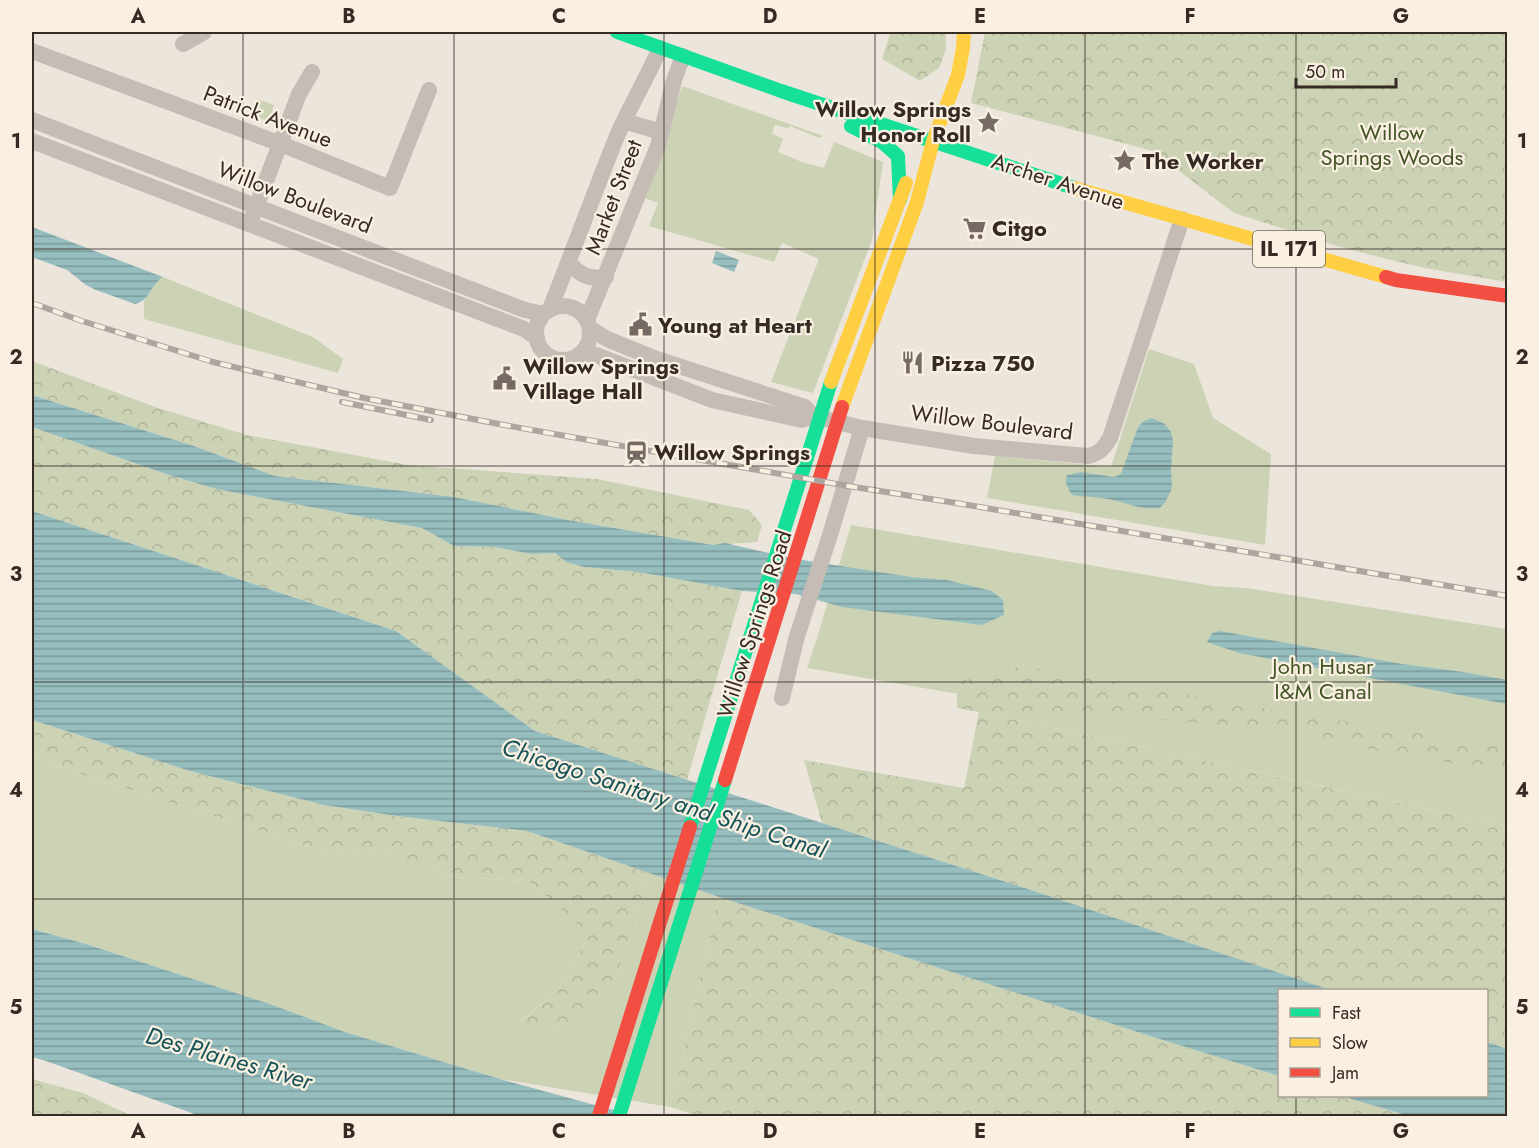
<svg xmlns="http://www.w3.org/2000/svg" width="1539" height="1148" font-family="Jost,sans-serif">
<defs>
<pattern id="forest-crowns" width="20" height="18" patternUnits="userSpaceOnUse" patternTransform="scale(1.5)"><rect width="20" height="18" fill="#ccd2b4"/><path d="M2 6a3 3 0 1 1 6 0M12 15a3 3 0 1 1 6 0" fill="none" stroke="#b0b49b"/></pattern>
<pattern id="water-rules" width="6" height="5" patternUnits="userSpaceOnUse" patternTransform="scale(1.5)"><rect width="6" height="5" fill="#97bebf"/><path d="M0 2.5h6" fill="none" stroke="#7c9b9b"/></pattern>
</defs>
<rect width="100%" height="100%" fill="#ece5dc"/>
<!-- green -->
<path fill="#ccd2b4" d="M682,86l141,50 -4,2 -29,-12 -2,2 -13,-3 -3,8 11,6 -5,13 24,10 22,6 10,-26 49,20 -11,78 -59,153 -42,-11 48,-123 -37,-16 -8,19 -125,-36 9,-23 -13,-5z
M257,99l17,6 -6,16 -16,-6z
M163,277l150,60 30,22 -5,14 -194,-54v-18l13,-20z
M1149,349l45,15 19,54 58,36 -6,91 -278,-47 8,-42 116,11z
M851,525l362,61 33,2 261,41v197l-528,-114 102,3 -274,-47 10,-30z
M32,758l39,13 261,83 50,-3 71,26 75,4 62,53 -32,56 -39,32 45,11 53,-57 33,-103 69,24 -49,210 -170,-28 -155,-47 -75,-28 -184,-60 -54,-15z"/>
<!-- forest -->
<path fill="url(#forest-crowns)" d="M889,32h57v17l-7,19 -19,13 -38,-22 8,-25z
M985,32h522v250l-77,-13 -31,-7 -59,-15 -106,-34 -81,-62 -182,-48z
M32,361l123,46 92,28 161,30 189,14 152,31 13,15 -5,17 -44,3 -145,-25 -114,-23 -179,-21 -81,-30 -162,-51z
M32,427l134,47 50,15 207,39 31,18 41,1 36,7 24,-1 11,9 18,5 55,5 103,19 -55,189 -152,-49 -139,-100 -364,-120z
M1023,666l229,40 255,42v24l-145,-24 -53,-15 -179,-16 -147,-4 524,113v223l-20,-7 -1,-52h-155l-297,-99 -212,-68 -18,-63 160,28 15,-76 -22,-4v-26z
M32,720l158,51 134,34 73,11 130,15 123,42 -33,103 -52,57 -46,-10 39,-33 32,-56 -62,-53 -75,-4 -71,-26 -50,3 -261,-83 -39,-13z
M719,897l434,140 126,39 1,20h61l68,20h-710l-29,-9z
M32,1079l51,14 49,23h-100z"/>
<!-- water -->
<path fill="url(#water-rules)" d="M32,227l131,50c-13,8 -13,24 -28,27l-39,-14 -10,-5 -19,-15 -35,-13z
M716,251l23,9 -5,12 -22,-9z
M32,395l162,51 81,30 179,21 114,23 145,25 12,-2 65,15 121,19 36,3 45,11 11,9 1,15 -22,10 -140,-18 -46,-13 -54,-3 -103,-19 -55,-5 -18,-5 -11,-9 -24,1 -36,-7 -41,-1 -32,-18 -206,-39 -50,-15 -134,-47z
M1152,418l13,6 6,8 2,8 -2,29 1,19 -6,13 -6,7c-18,2 -27,-3 -43,-7 -15,-4 -30,-4 -45,-6 -4,-7 -8,-12 -5,-20l14,-3 32,5 4,-1 4,-2 17,-47 6,-6z
M32,511l364,120 139,100 499,160 297,99h-51l-1,86 -126,-39 -434,-140 -192,-66 -130,-15 -73,-11 -134,-34 -158,-51z
M1220,631l182,33 61,8 44,8v24l-268,-51 -32,-11 5,-9z
M32,929l54,15 184,60 75,28 155,47 135,37h-435l-154,-55 -14,-4z
M1487,1042l20,7v67h-98l-68,-20h145z"/>
<g fill="none" stroke-linecap="round" stroke-linejoin="round">
<!-- street -->
<path stroke="#c4bcb5" stroke-width="16" d="M183,44l21,-12
M32,51l249,93 109,44 39,-98
M32,120l472,182 21,8 18,4
M624,121l37,11
M32,141l492,188 13,9
M253,215l46,-121 13,-22
M569,261c9,14 21,19 37,16
M536 333a27 27 0 1 1 54 0a27 27 0 1 1-54 0Z
M550,309c23,-58 44,-116 67,-173 13,-30 30,-58 43,-88
M587,320l71,-174 16,-66 9,-24
M591,329l16,10 47,19 151,49 8,9 49,12 112,18 114,10c12,-3 16,-8 22,-18l72,-219
M581,354l15,1 116,45 90,20 11,-4
M782,698l15,-62 33,-101 32,-107"/>
<!-- fast -->
<path stroke="#16e098" stroke-width="14" d="M617,32l164,59 293,97
M851,126l31,16 16,14 2,44
M690,827l141,-445
M619,1116l106,-336"/>
<!-- slow -->
<path stroke="#ffcf43" stroke-width="14" d="M1074,188l312,89
M831,382l75,-199
M842,407l75,-205 16,-61 25,-66 5,-27 1,-16"/>
<!-- jam -->
<path stroke="#f24e42" stroke-width="14" d="M1386,277l10,3 112,16
M725,780l117,-373
M599,1116l91,-289"/>
<defs>
<path id="rail" d="M32,303l50,18 131,41 151,36 140,27 344,61 108,17 552,93
M342,402l89,18"/>
</defs>
<!-- rail casing -->
<use href="#rail" stroke="#aca5a0" stroke-width="6"/>
<!-- rail -->
<use href="#rail" stroke="#faf0e1" stroke-width="4" stroke-dasharray="11" stroke-linecap="butt"/>
</g>
<!-- grid -->
<path fill="none" stroke="#352a24" stroke-width="1.5" stroke-opacity="0.55" d="M243,32v1084M454,32v1084M664,32v1084M875,32v1084M1085,32v1084M1296,32v958M32,249h1476M32,466h1476M32,682h1476M32,899h1476M1296,1096v20"/>
<!-- icons -->
<defs>
<symbol id="sight-bare" viewBox="-9 -9 18 18"><path d="M0-6L1.8-2.2L6-1.7L2.9 1.2L3.7 5.4L0 3.3L-3.7 5.4L-2.9 1.2L-6-1.7L-1.8-2.2Z" fill="#756b64" stroke="#faf0e1" stroke-width="2.5" paint-order="stroke"/></symbol>
<symbol id="supermarket-bare" viewBox="-9 -9 18 18"><path d="M-6-5.5h2.5l.6 2H6L4.5 2H-2.5L-4.4-4H-6ZM-1.5 3.2a1.3 1.3 0 1 0 .1 0ZM3 3.2a1.3 1.3 0 1 0 .1 0Z" fill="#756b64" stroke="#faf0e1" stroke-width="2.5" paint-order="stroke"/></symbol>
<symbol id="civic-bare" viewBox="-9 -9 18 18"><path d="M-.6-6.5H3V-4.5H.6V-3L4-1V1h2V6H-6V1h2V-1L-.6-3ZM-1.2 2.5V6h2.4V2.5Z" fill="#756b64" stroke="#faf0e1" stroke-width="2.5" paint-order="stroke"/></symbol>
<symbol id="restaurant-bare" viewBox="-9 -9 18 18"><path d="M-5-6h1v4h1v-4h1v4h1v-4h1v5L-1.5 .5V6h-2V.5L-5-1ZM5-6V6H3V1.5H1.5Q1.5-4 5-6Z" fill="#756b64" stroke="#faf0e1" stroke-width="2.5" paint-order="stroke"/></symbol>
<symbol id="station-bare" viewBox="-9 -9 18 18"><path d="M-3-6H3Q5-6 5-4V2Q5 4 3 4L4.5 6H3L1.5 4h-3L-3 6H-4.5L-3 4Q-5 4-5 2V-4Q-5-6-3-6ZM-3.5-4v3h7v-3ZM-3.5 1v1.5H-2V1ZM2 1v1.5H3.5V1Z" fill="#756b64" stroke="#faf0e1" stroke-width="2.5" paint-order="stroke"/></symbol>
</defs>
<g fill-rule="evenodd">
<use href="#sight-bare" x="972" y="106" width="33" height="33"/>
<use href="#sight-bare" x="1108" y="144" width="33" height="33"/>
<use href="#supermarket-bare" x="958" y="212" width="33" height="33"/>
<use href="#civic-bare" x="624" y="308" width="33" height="33"/>
<use href="#restaurant-bare" x="896" y="346" width="33" height="33"/>
<use href="#civic-bare" x="488" y="362" width="33" height="33"/>
<use href="#station-bare" x="620" y="436" width="33" height="33"/>
</g>
<g text-anchor="middle" dominant-baseline="central" stroke-width="4.5" stroke-linejoin="round" paint-order="stroke">
<!-- shield labels -->
<rect fill="#faf0e1" stroke="#70655d" stroke-width="1.5" x="1253" y="231" width="72" height="36" rx="4.5"/>
<g font-size="21" font-weight="bold" fill="#352a24">
<text x="1289" y="249">IL 171</text>
</g>
<!-- poi labels -->
<g font-size="22" font-weight="bold" fill="#352a24" stroke="#faf0e1" text-anchor="start">
<text x="971" y="109" text-anchor="end">Willow Springs<tspan x="971" dy="25">Honor Roll</tspan></text>
<text x="1142" y="161">The Worker</text>
<text x="992" y="228">Citgo</text>
<text x="658" y="325">Young at Heart</text>
<text x="931" y="363">Pizza 750</text>
<text x="523" y="366">Willow Springs<tspan x="523" dy="25">Village Hall</tspan></text>
<text x="654" y="452">Willow Springs</text>
</g>
<!-- street labels -->
<g font-size="22" fill="#352a24" stroke="#faf0e1">
<text transform="translate(268 116) rotate(21)">Patrick Avenue</text>
<text transform="translate(1058 181) rotate(18)">Archer Avenue</text>
<text transform="translate(295 197) rotate(21)">Willow Boulevard</text>
<text transform="translate(613 197) rotate(-69)">Market Street</text>
<text transform="translate(992 422) rotate(7)">Willow Boulevard</text>
<text transform="translate(754 624) rotate(-72)">Willow Springs Road</text>
</g>
<!-- park labels -->
<g font-size="22" fill="#435526" stroke="#faf0e1">
<text x="1392" y="132">Willow<tspan x="1392" dy="25">Springs Woods</tspan></text>
<text x="1323" y="666">John Husar<tspan x="1323" dy="25">I&amp;M Canal</tspan></text>
</g>
<!-- water labels -->
<g font-size="24" font-style="italic" fill="#165359" stroke="#faf0e1">
<text transform="translate(664 798) rotate(18)">Chicago Sanitary and Ship Canal</text>
<text transform="translate(229 1058) rotate(16)">Des Plaines River</text>
</g>
</g>
<!-- border -->
<rect width="1539" height="1148" fill="none" stroke="#faf0e1" stroke-width="66"/>
<!-- legend -->
<rect x="1278" y="989" width="210" height="108" fill="#faf0e1" stroke="#aba195" stroke-width="1.5"/>
<rect x="1290" y="1008" width="30" height="9" fill="#16e098" stroke="#aba195" stroke-width="1.5"/>
<text x="1332" y="1019" font-size="18" fill="#352a24">Fast</text>
<rect x="1290" y="1038" width="30" height="9" fill="#ffcf43" stroke="#aba195" stroke-width="1.5"/>
<text x="1332" y="1049" font-size="18" fill="#352a24">Slow</text>
<rect x="1290" y="1068" width="30" height="9" fill="#f24e42" stroke="#aba195" stroke-width="1.5"/>
<text x="1332" y="1079" font-size="18" fill="#352a24">Jam</text>
<!-- scale -->
<path d="M1296 78v9h100v-9" fill="none" stroke="#352a24" stroke-width="3"/>
<text x="1305" y="78" font-size="18" fill="#352a24" stroke="#faf0e1" stroke-width="4.5" paint-order="stroke">50 m</text>
<rect x="33" y="33" width="1473" height="1082" fill="none" stroke="#352a24" stroke-width="2"/>
<g font-size="20" text-anchor="middle" font-weight="bold" fill="#352a24">
<text x="138" y="23">A</text>
<text x="349" y="23">B</text>
<text x="559" y="23">C</text>
<text x="770" y="23">D</text>
<text x="980" y="23">E</text>
<text x="1190" y="23">F</text>
<text x="1401" y="23">G</text>
<text x="16" y="148">1</text>
<text x="1522" y="148">1</text>
<text x="16" y="364">2</text>
<text x="1522" y="364">2</text>
<text x="16" y="581">3</text>
<text x="1522" y="581">3</text>
<text x="16" y="797">4</text>
<text x="1522" y="797">4</text>
<text x="16" y="1014">5</text>
<text x="1522" y="1014">5</text>
<text x="138" y="1138">A</text>
<text x="349" y="1138">B</text>
<text x="559" y="1138">C</text>
<text x="770" y="1138">D</text>
<text x="980" y="1138">E</text>
<text x="1190" y="1138">F</text>
<text x="1401" y="1138">G</text>
</g>
</svg>
